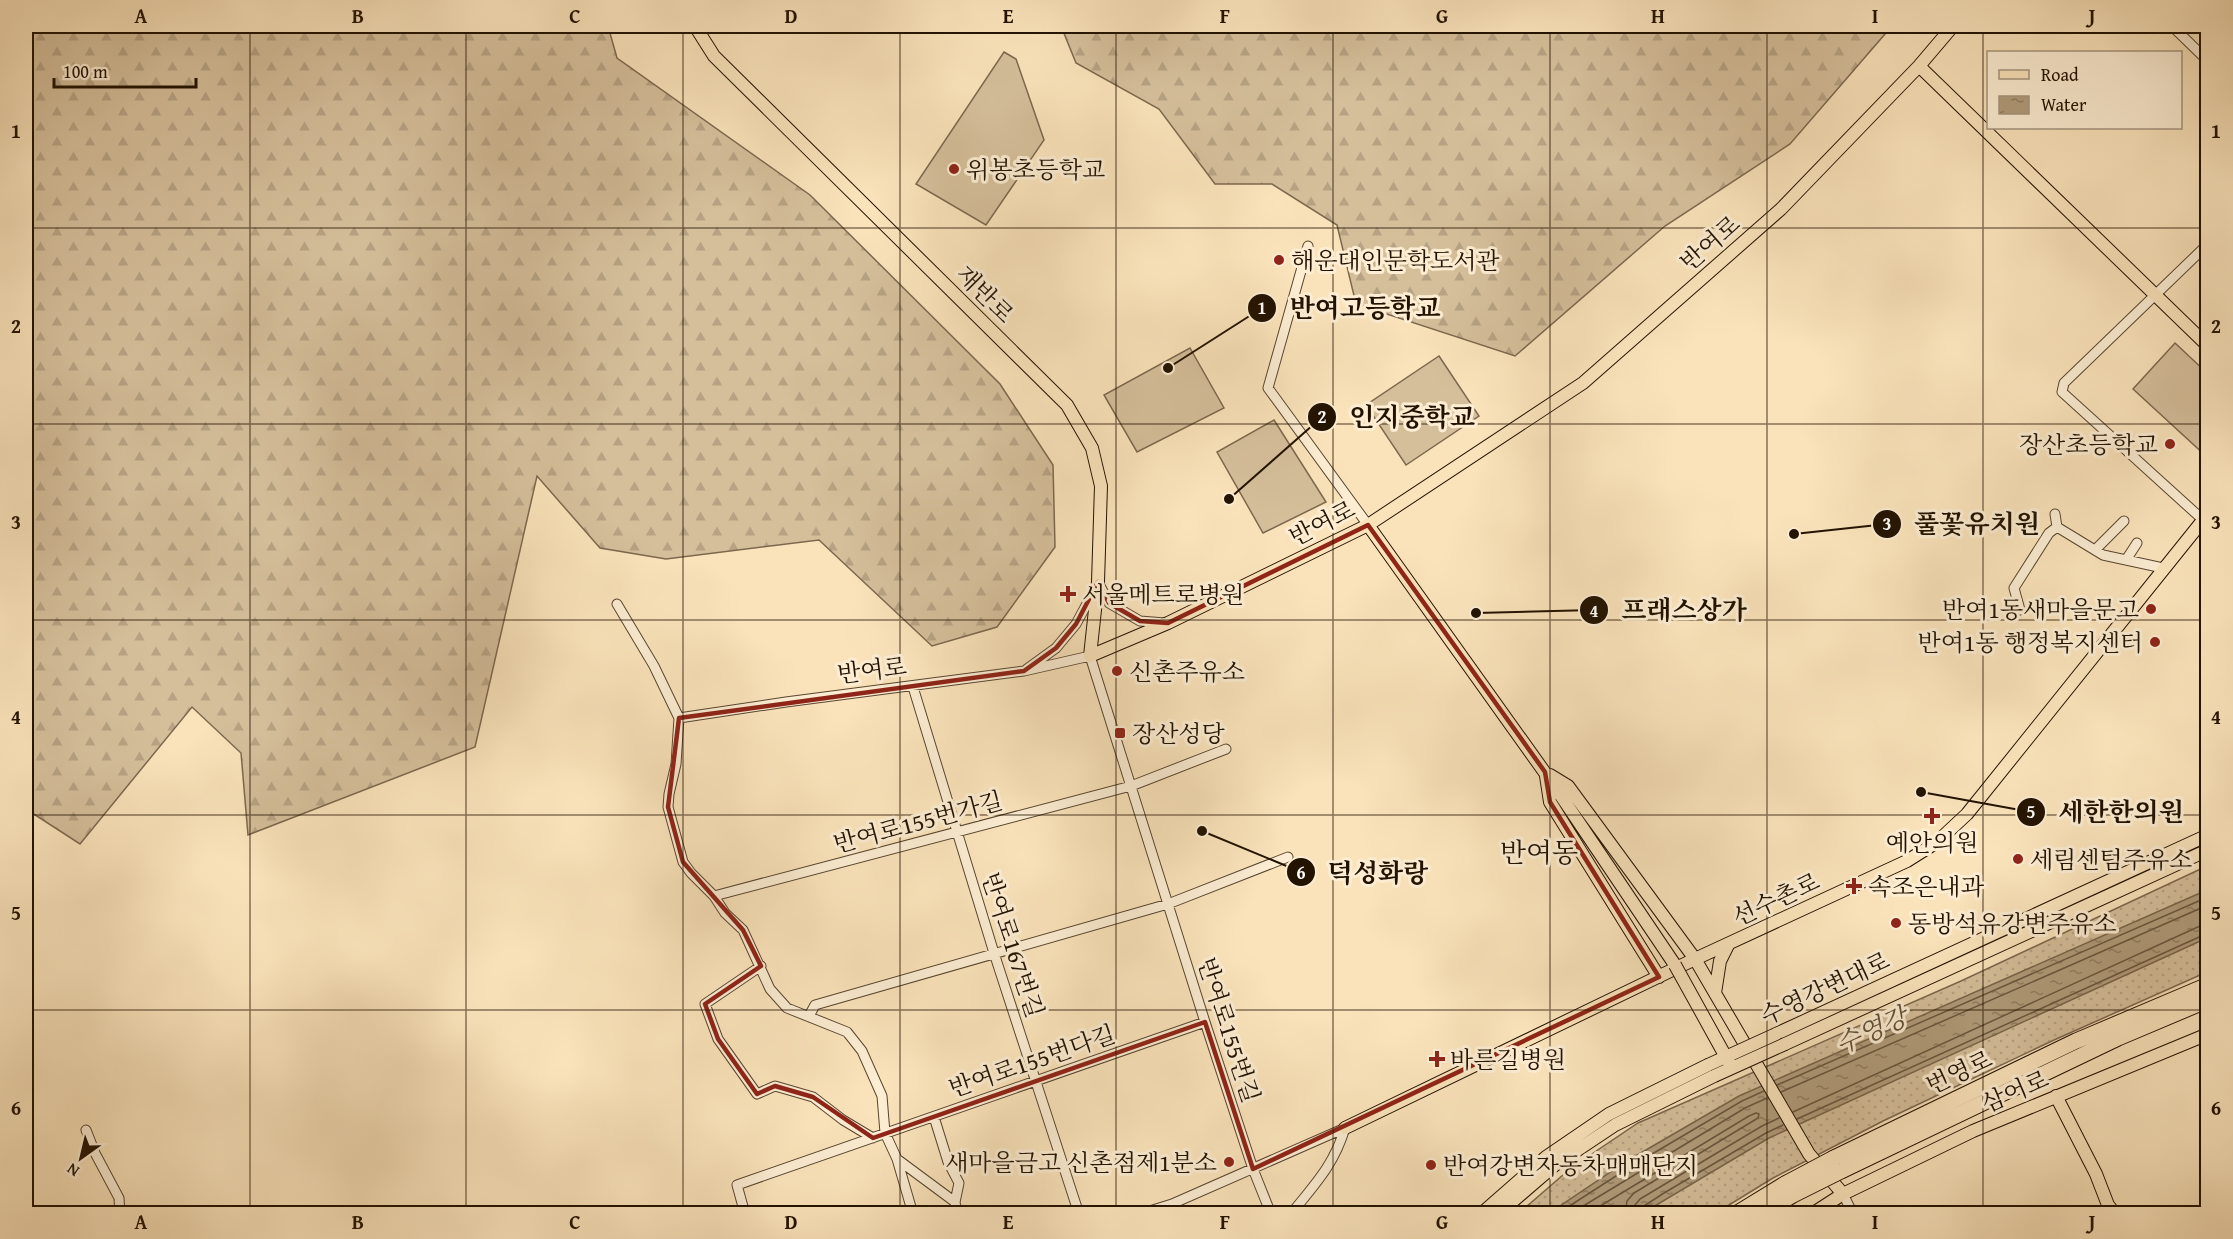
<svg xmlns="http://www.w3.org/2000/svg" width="2233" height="1239" font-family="'Gentium Book Plus','Noto Serif KR',serif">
<defs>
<pattern id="grass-dots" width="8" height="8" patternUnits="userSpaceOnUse" patternTransform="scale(1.5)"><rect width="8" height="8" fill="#d5bf9b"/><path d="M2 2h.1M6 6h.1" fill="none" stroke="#b7a384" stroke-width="1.8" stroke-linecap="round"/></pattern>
<pattern id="forest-firs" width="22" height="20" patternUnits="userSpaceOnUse" patternTransform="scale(1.5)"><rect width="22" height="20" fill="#d5bf9b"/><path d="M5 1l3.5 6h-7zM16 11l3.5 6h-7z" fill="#b7a384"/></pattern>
<pattern id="water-ripples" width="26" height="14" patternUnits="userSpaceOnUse" patternTransform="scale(1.5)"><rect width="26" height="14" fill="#b19c7b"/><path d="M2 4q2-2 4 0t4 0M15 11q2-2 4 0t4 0" fill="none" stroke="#907e62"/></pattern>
</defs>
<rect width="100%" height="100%" fill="#fae3bb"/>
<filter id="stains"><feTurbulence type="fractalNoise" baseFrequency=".00333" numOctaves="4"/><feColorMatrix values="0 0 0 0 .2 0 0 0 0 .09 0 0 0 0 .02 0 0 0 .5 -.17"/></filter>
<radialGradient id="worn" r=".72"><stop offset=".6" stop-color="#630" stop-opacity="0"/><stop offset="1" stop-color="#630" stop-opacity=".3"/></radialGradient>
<!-- grass -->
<path fill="url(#grass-dots)" stroke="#7c684e" stroke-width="1.5" d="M2207,866v106l-153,68 -171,81 -110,57 -57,35 -198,1 53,-46 67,-45 323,-142z"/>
<!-- forest -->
<path fill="url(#forest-firs)" stroke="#7c684e" stroke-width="1.5" d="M26,26h582l9,32 193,137 190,189 53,81 2,82 -58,80 -65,19 -113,-106 -153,19 -66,-11 -63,-72 -62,271 -227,88 -7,-82 -49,-46 -112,137 -54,-35z
M1061,26h831l-102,118 -125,82 -150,130 -159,-52 -19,-79 -65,-41h-57l-56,-75 -83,-46z"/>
<!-- garden -->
<path fill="#d5bf9b" stroke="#7c684e" stroke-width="1.5" d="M1004,52l12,7 28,81 -58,85 -70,-41z
M2175,343l32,30v84l-74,-68z
M1190,348l34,60 -87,44 -33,-57z
M1439,356l40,60 -73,49 -40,-60z
M1274,420l52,82 -63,31 -46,-81z"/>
<!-- water -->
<path fill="url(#water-ripples)" stroke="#78654a" stroke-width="1.5" d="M2207,890v48l-438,200 -126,75 -95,1 79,-53 112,-65z"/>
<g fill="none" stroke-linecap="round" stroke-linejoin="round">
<!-- shore -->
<path stroke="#6a573e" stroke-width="1.5" d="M1777,1085l431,-188
M1781,1092l427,-187
M1793,1112l407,-186 8,-1
M1797,1119l411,-186
M1557,1214l73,-47 112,-66 22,-10
M1570,1214l175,-106 22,-10
M1587,1214l162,-98 7,-3 3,1 -1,4 -124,75 -7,8 -2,13
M1634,1214l1,-9 5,-6 122,-73 17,-8
M1641,1214l3,-8 20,-13 102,-60 17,-8"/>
<defs>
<path id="minor" d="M2172,26l36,35
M1308,246l-40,142 100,137
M2055,514l2,13 46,28 60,13
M2202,519l-140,-127 2,-9 144,-139
M2095,550l29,-29
M2126,560l11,-17
M1098,582l11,21 31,18 25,2
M617,604l37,62 25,52
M2020,610l-6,-22 35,-55 8,-6
M1027,669l29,-21 20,-24 20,-37
M913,687l81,266 85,261
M679,718l107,-16 238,-31 66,-15 115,366 48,147 18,45
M679,718l-3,46 -7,30 -1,13 15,55 8,11 23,23 11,17 18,17 27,59 17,19 60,24 15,19 20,45 3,37 12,26 16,55
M714,896l417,-110 95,-37
M761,966l-56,38 13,35 39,55 18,-8 38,11 30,23 30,18
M809,1016l6,-11 353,-101 120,-47
M934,1117l14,45 11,21 -4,19 2,12
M86,1130l9,23 24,45 1,16
M897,1159l58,43
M1843,1194l10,20
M1172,1204l15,10
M26,1212l1,2
M745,1214l-8,-29 468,-163
M1140,1214l32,-10 173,-76
M1291,1214c24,-30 43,-49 54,-86"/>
<path id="major" d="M695,26l19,30 353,349 25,43 9,38 -3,96 -8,74 78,-33 200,-98 215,-142 198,-174 138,-143 34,-40
M1919,66l289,280
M1368,525l185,259 122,181
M1550,775l18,11 127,173 114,195 34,40
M1546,776l4,26 109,175
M1715,993l5,-32 8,-16
M1776,1034l432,-199
M1785,1044l423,-194
M2056,1096l40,78 12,31 7,9
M1345,1128l350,-169 212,-98 30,-19 30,-28 241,-300
M1481,1214l65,-57 63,-43 99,-49
M1498,1214l57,-49 60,-40 99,-49
M1812,1214l31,-20 130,-63 235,-97"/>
<path id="highway" d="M1834,1158l242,-117 132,-56
M1843,1170l275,-132 90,-38
M1736,1214l49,-30
M1763,1214l28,-18"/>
</defs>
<!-- minor casing -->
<use href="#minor" stroke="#58462f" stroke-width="11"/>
<!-- major casing -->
<use href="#major" stroke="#221200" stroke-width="14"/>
<!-- highway casing -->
<use href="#highway" stroke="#221200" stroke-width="17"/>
<!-- minor -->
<use href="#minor" stroke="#fcedd3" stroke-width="9"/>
<!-- major -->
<use href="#major" stroke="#fae3bb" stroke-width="12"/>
<!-- highway -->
<use href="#highway" stroke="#fae3bb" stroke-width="15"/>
<defs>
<path id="major-bridge" d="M1675,965l57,103
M1708,1065l68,-31
M1714,1076l71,-32"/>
<path id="highway-bridge" d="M1785,1184l49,-26
M1791,1196l52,-26"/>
</defs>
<!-- major-bridge casing -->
<use href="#major-bridge" stroke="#221200" stroke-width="14" stroke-linecap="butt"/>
<!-- highway-bridge casing -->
<use href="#highway-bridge" stroke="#221200" stroke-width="17" stroke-linecap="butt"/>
<!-- major-bridge -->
<use href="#major-bridge" stroke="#fae3bb" stroke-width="12"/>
<!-- highway-bridge -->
<use href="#highway-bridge" stroke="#fae3bb" stroke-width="15"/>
</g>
<!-- marked area -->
<path fill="none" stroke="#8f2418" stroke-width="4.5" stroke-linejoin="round" d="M1368,525l177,247 5,30 109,175 -406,192 -48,-147 -332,116 -60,-41 -38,-11 -18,8 -39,-55 -13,-35 56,-38 -18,-36 -60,-68 -15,-55 11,-89 345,-47 32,-23 20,-24 22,-42 11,21 31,18 28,2z"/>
<!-- grid -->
<path fill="none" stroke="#221200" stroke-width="1.5" stroke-opacity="0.55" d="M250,26v1188M466,26v1188M683,26v1188M900,26v1188M1116,26v1188M1333,26v1188M1550,26v1188M1767,26v1188M1983,26v1188M26,228h2182M26,424h2182M26,620h2182M26,815h2182M26,1010h2182"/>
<!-- markers -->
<g fill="#8f2418" stroke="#fcedd3" stroke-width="2">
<circle cx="954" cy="169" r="6"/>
<circle cx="1279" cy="260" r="6"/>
<circle cx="2170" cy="444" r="6"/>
<path d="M1065 585h6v6h6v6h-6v6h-6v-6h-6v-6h6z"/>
<circle cx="2151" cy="609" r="6"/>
<circle cx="2155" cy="642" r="6"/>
<circle cx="1117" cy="671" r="6"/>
<rect x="1114" y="727" width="12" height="12" rx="3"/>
<path d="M1929 807h6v6h6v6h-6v6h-6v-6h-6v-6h6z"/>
<circle cx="2018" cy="859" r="6"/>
<path d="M1851 877h6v6h6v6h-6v6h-6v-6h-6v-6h6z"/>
<circle cx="1896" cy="923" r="6"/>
<path d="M1434 1050h6v6h6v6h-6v6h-6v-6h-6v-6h6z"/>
<circle cx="1229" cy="1162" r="6"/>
<circle cx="1431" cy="1165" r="6"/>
</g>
<g text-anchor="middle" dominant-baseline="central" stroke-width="6" stroke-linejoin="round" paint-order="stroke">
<!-- poi labels -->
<g font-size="24" fill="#221200" stroke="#fcedd3" text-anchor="start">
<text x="966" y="169">위봉초등학교</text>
<text x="1291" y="260">해운대인문학도서관</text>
<text x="2158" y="444" text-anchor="end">장산초등학교</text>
<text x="1082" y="594">서울메트로병원</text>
<text x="2139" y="609" text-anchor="end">반여1동새마을문고</text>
<text x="2143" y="642" text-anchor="end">반여1동 행정복지센터</text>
<text x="1129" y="671">신촌주유소</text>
<text x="1132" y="733">장산성당</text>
<text x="1932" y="842" text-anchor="middle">예안의원</text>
<text x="2030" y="859">세림센텀주유소</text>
<text x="1868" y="886">속조은내과</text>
<text x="1908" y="923">동방석유강변주유소</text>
<text x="1450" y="1059">바른길병원</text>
<text x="1217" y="1162" text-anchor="end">새마을금고 신촌점제1분소</text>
<text x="1443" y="1165">반여강변자동차매매단지</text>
</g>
<!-- street labels -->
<g font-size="24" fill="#221200" stroke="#fcedd3">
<text transform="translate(1710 243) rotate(-41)">반여로</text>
<text transform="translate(985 294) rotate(45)">재반로</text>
<text transform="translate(1322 523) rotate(-27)">반여로</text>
<text transform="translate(872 670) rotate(-7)">반여로</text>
<text transform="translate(918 822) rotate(-15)">반여로155번가길</text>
<text transform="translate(1776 899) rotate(-25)">선수촌로</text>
<text transform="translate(1013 945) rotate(72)">반여로167번길</text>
<text transform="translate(1825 988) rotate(-25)">수영강변대로</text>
<text transform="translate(1229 1030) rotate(72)">반여로155번길</text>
<text transform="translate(1032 1061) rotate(-19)">반여로155번다길</text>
<text transform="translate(1959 1072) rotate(-25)">번영로</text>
<text transform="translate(2015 1091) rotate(-23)">삼어로</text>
</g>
<!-- water labels -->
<g font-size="26" font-style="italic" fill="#625037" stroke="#fcedd3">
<text transform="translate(1871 1030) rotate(-24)">수영강</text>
</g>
<!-- quarter labels -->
<g font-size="27" fill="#221200" stroke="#fcedd3">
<text x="1539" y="852">반여동</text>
</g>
</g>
<!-- callouts -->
<path fill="none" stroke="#221200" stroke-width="2" d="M1168 368L1262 308M1229 499L1322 417M1794 534L1887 524M1476 613L1594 610M1921 792L2031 812M1202 831L1301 872"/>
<g fill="#221200" stroke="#fcedd3" stroke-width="2">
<circle cx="1168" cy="368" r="6"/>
<circle cx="1229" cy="499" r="6"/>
<circle cx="1794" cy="534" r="6"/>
<circle cx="1476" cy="613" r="6"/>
<circle cx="1921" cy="792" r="6"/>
<circle cx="1202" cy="831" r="6"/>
<circle cx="1262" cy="308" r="15"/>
<circle cx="1322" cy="417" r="15"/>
<circle cx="1887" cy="524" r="15"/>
<circle cx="1594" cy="610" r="15"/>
<circle cx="2031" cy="812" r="15"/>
<circle cx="1301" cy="872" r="15"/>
</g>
<g font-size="18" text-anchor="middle" font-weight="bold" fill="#fff">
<text x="1262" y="314">1</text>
<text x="1322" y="423">2</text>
<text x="1887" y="530">3</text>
<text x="1594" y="617">4</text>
<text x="2031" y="818">5</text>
<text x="1301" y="879">6</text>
</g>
<g font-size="26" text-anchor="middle" font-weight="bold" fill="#221200" stroke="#fcedd3" stroke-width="6" stroke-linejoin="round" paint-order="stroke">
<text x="1365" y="317">반여고등학교</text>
<text x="1412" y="426">인지중학교</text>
<text x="1977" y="533">풀꽃유치원</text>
<text x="1684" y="619">프래스상가</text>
<text x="2121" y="821">세한한의원</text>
<text x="1378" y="882">덕성화랑</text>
</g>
<!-- margin -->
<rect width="2233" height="1239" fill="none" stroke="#fae3bb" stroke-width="66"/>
<!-- legend -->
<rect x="1987" y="51" width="195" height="78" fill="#fcedd3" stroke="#a5957f" stroke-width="1.5"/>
<rect x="1999" y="70" width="30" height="9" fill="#fae3bb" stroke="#a5957f" stroke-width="1.5"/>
<text x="2041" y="81" font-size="18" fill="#221200">Road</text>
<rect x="1999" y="96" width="30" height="18" fill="url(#water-ripples)" stroke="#a5957f" stroke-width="1.5"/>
<text x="2041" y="111" font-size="18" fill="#221200">Water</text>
<!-- north arrow -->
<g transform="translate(81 1158) rotate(214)" stroke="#fcedd3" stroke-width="4.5" paint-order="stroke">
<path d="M0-4.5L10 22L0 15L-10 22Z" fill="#221200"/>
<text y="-9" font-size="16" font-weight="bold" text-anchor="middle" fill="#221200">N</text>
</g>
<!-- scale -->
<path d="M54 78v9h142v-9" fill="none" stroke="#221200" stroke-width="3"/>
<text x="63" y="78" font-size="18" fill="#221200" stroke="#fcedd3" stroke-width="4.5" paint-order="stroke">100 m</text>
<rect x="33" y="33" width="2167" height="1173" fill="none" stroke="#221200" stroke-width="2"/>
<g font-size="20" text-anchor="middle" font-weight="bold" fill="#221200">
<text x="141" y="23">A</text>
<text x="358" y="23">B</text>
<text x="575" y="23">C</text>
<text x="791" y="23">D</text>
<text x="1008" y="23">E</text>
<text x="1225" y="23">F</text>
<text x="1442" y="23">G</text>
<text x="1658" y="23">H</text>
<text x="1875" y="23">I</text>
<text x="2092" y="23">J</text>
<text x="16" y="138">1</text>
<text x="2216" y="138">1</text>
<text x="16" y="333">2</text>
<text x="2216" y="333">2</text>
<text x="16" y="529">3</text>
<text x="2216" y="529">3</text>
<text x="16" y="724">4</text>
<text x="2216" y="724">4</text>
<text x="16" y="920">5</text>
<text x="2216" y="920">5</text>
<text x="16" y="1115">6</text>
<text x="2216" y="1115">6</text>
<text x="141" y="1229">A</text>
<text x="358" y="1229">B</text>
<text x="575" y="1229">C</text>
<text x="791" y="1229">D</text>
<text x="1008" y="1229">E</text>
<text x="1225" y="1229">F</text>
<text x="1442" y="1229">G</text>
<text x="1658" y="1229">H</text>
<text x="1875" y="1229">I</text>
<text x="2092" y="1229">J</text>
</g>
<rect width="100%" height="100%" filter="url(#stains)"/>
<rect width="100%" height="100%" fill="url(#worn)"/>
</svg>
